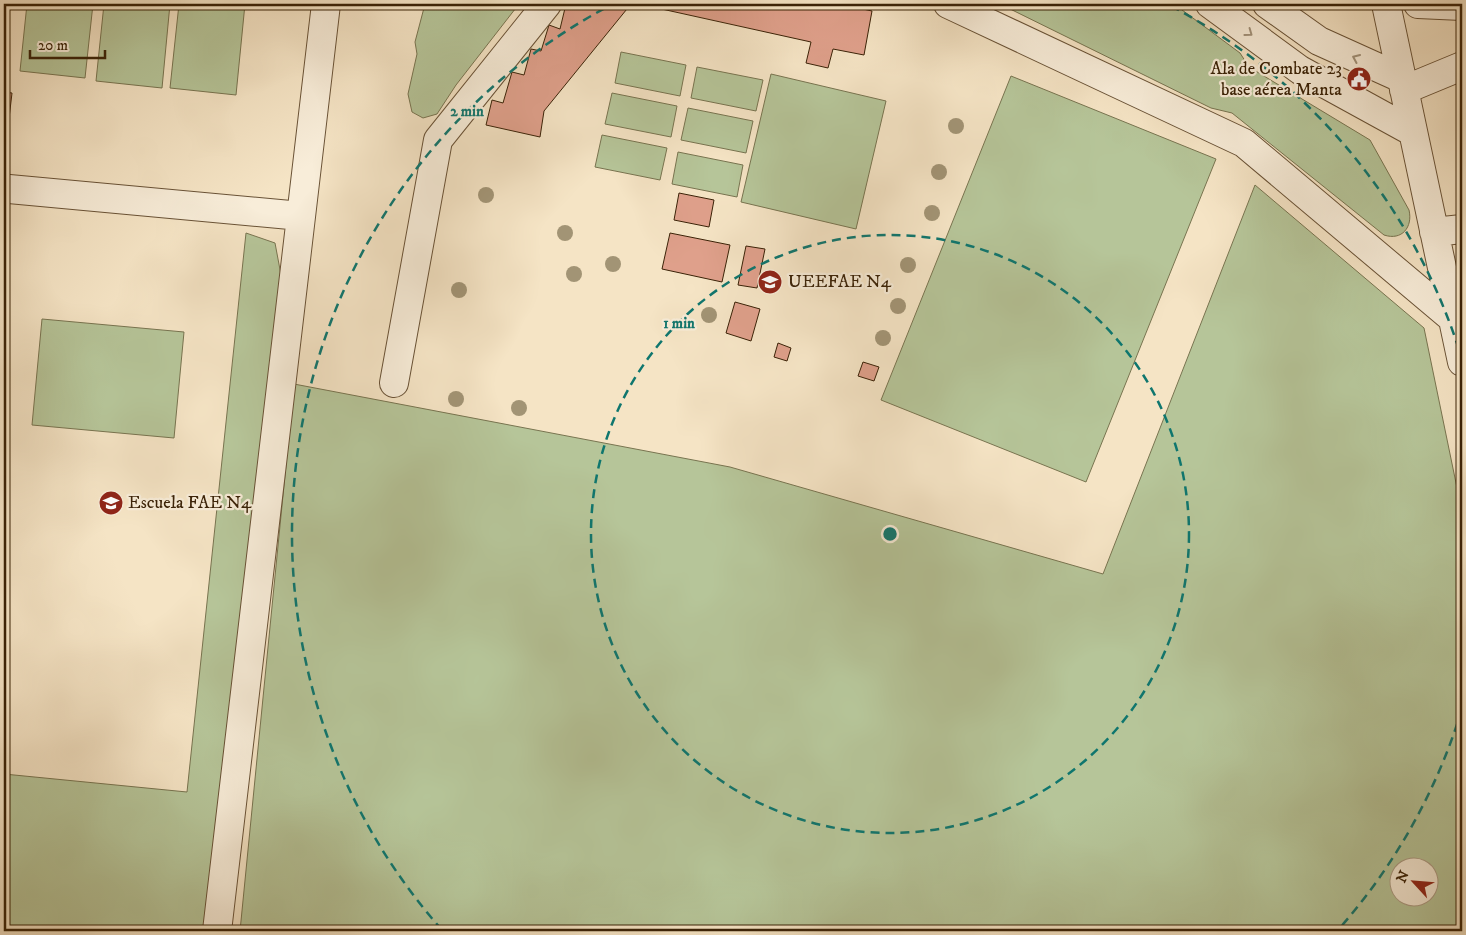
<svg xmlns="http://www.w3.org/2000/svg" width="1466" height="935" font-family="'IM FELL DW Pica',serif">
<rect width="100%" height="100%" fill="#f5e4c5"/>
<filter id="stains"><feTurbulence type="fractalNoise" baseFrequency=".004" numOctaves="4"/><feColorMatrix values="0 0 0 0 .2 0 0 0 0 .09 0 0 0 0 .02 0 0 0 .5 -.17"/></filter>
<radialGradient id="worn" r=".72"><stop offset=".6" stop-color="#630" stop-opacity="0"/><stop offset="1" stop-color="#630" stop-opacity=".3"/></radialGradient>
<!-- green -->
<path fill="#b6c599" stroke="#787450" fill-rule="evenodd" d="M27,4h66l-8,74 -65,-7z
M104,4h66l-8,84 -66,-7z
M179,4h66l-9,91 -66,-7z
M425,4h94l-63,81 -19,29 -14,4 -11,-6 -4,-18 9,-40 -2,-12z
M1000,4h174l66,49 9,14 121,73 39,70c4,17 -7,31 -25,25l-152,-122 -21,-5z
M621,52l65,13 -6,31 -65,-13z
M697,67l66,13 -7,31 -65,-13z
M771,74l115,27 -30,128 -115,-27z
M1011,76l205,83 -130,323 -205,-82z
M612,93l65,13 -6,31 -66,-13z
M688,108l65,13 -7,32 -65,-13z
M602,135l65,13 -7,32 -65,-13z
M678,152l65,13 -6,32 -65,-13z
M1255,185l169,143 38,184v419h-1222l54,-547 436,83 373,107zM1398,868h30v30h-30z
M246,233l29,10 6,32 -8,82 -70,574h-199v-157l183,18z
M42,319l142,13 -10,106 -142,-13z"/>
<!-- building -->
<path fill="#dfa08b" stroke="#3a2207" d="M566,4h65l-87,107 -4,26 -54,-12 6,-25 11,3 9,-31 12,3 7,-26 10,2 8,-26 11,4z
M639,4h201l32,7 -8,44 -31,-6 -5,19 -22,-5 5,-21z
M4,92l8,1 -4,34 -4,-1z
M679,193l35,7 -5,27 -35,-7z
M670,233l60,12 -8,37 -60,-13z
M746,246l19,3 -8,39 -19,-3z
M735,302l25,7 -9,32 -25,-8z
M778,343l13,5 -4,13 -13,-4z
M863,362l16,5 -5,14 -16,-5z"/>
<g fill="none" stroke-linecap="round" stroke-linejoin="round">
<defs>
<path id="minor" d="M948,4l296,139 208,175
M1210,4l90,66 113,62
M1267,4l52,37 82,37
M1386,4l76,358
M1418,4l44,2
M1404,90l58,-24
M9,189l292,27
M1434,232l28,-3
M394,383l44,-243 109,-136
M217,931l109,-927"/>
</defs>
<!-- minor casing -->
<use href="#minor" stroke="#695236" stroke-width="30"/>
<!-- minor -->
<use href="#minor" stroke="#f8edd9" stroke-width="28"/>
</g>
<!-- trees -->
<g fill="#a29475">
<circle cx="956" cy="126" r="8"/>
<circle cx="939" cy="172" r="8"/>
<circle cx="486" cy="195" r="8"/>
<circle cx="932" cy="213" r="8"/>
<circle cx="565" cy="233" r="8"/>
<circle cx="613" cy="264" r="8"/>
<circle cx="908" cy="265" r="8"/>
<circle cx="574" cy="274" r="8"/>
<circle cx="459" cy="290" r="8"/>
<circle cx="898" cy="306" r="8"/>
<circle cx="709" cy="315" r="8"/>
<circle cx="883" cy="338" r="8"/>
<circle cx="456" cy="399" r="8"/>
<circle cx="519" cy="408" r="8"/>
</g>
<!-- one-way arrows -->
<defs><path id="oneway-chevron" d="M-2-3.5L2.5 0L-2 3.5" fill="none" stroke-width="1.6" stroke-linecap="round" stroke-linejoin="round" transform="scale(1.25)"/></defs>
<g stroke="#a2927a">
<use href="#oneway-chevron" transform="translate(1249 33) rotate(36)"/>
<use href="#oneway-chevron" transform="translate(1356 58) rotate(-156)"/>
</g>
<!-- distance rings -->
<g fill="none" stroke="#0f766e" stroke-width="2.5" stroke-dasharray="9 6">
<circle cx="890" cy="534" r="299"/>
<path d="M1462 709A598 598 0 0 1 1338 930M442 930A598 598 0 0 1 609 6M1171 6A598 598 0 0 1 1462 359"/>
</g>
<!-- icons -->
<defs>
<symbol id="civic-disc" viewBox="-11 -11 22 22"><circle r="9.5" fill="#8f2418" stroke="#f8edd9"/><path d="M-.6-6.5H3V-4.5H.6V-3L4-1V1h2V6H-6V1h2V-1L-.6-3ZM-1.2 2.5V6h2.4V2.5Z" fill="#fff"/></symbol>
<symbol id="school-disc" viewBox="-11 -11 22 22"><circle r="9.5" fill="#8f2418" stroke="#f8edd9"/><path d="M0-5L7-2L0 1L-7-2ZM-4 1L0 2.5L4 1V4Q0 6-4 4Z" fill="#fff"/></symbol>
</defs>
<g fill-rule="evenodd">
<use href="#civic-disc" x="1345" y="65" width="28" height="28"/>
<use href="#school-disc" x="756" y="268" width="28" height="28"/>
<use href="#school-disc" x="97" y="489" width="28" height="28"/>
</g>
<g text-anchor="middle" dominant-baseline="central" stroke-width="4.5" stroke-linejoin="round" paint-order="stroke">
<!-- poi labels -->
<g font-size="18" fill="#3a2207" stroke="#f8edd9" text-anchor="start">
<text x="1342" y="69" text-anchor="end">Ala de Combate 23<tspan x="1342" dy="21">base aérea Manta</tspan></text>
<text x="788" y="282">UEEFAE N4</text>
<text x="128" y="503">Escuela FAE N4</text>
</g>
</g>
<circle cx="890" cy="534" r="8" fill="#0f766e" stroke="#f8edd9" stroke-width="2.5"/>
<g font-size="15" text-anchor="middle" font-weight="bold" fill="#0f766e" stroke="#f8edd9" stroke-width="4.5" stroke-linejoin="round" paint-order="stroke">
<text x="467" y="116">2 min</text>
<text x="679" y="328">1 min</text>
</g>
<!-- margin -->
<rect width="1466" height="935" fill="none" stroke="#f5e4c5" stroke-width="20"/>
<rect x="5" y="5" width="1456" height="925" fill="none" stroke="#3a2207" stroke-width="2.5"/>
<rect x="10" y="10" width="1446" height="915" fill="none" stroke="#3a2207"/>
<!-- north arrow -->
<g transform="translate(1414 882) rotate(296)"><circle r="24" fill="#f8edd9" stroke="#ac9c85"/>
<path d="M0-4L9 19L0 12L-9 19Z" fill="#8f2418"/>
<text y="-8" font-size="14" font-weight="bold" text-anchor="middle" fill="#3a2207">N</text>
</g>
<!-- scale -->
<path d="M30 50v8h75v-8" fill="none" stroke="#3a2207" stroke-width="2.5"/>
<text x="38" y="50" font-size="15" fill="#3a2207" stroke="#f8edd9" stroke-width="4" paint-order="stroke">20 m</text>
<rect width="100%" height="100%" filter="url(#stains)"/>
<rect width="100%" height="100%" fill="url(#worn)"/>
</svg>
